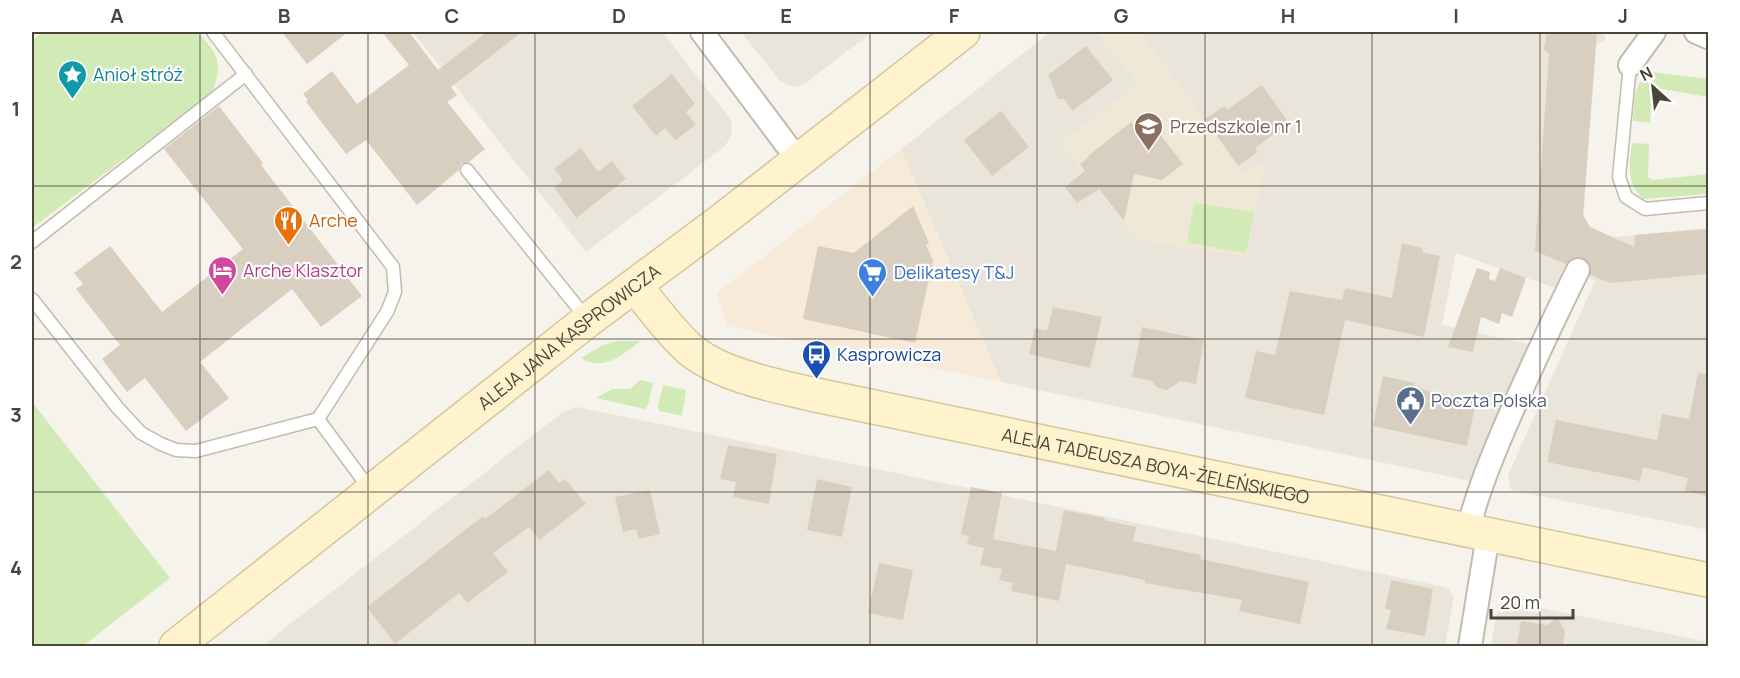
<svg xmlns="http://www.w3.org/2000/svg" width="1740" height="678" font-family="Manrope,sans-serif">
<rect width="100%" height="100%" fill="#f6f3ec"/>
<!-- residential -->
<path fill="#eae5da" d="M413,32h249l68,86 2,9 -1,9 -6,10 -139,106z
M741,32h131l-68,52 -10,3 -13,-5z
M1050,32h47l41,52 -76,59 76,97 127,-78 -22,12 -37,-54 -68,-88h464l4,7 -11,7 -12,178 30,13 95,-9v302l-197,-40 -3,-15 87,-194 -30,-14 -10,21 -99,-35 -14,72 86,19 -58,137 -469,-99 -100,-233z
M577,407l868,180 4,2 5,8 -9,49h-1183l302,-235z
M1512,602l196,40v4h-217l5,-30 3,-9z"/>
<!-- commercial -->
<path fill="#f7ead8" d="M901,149l100,233 -274,-56 -10,-33z"/>
<!-- education -->
<path fill="#efe8d6" d="M1097,32h41l68,88 37,53 23,-12 -19,96 -109,-17 -76,-97 76,-59z"/>
<!-- green -->
<path fill="#d2eab5" d="M43,32h155c20,23 25,29 15,60l-181,136v-188z
M1652,72l56,7v18l-52,-9 -4,4 -2,31 -17,-2c2,-21 -1,-37 19,-49z
M1632,143l17,1 -1,33 5,3 55,-6v20l-65,5c-18,-18 -13,-33 -11,-56z
M1194,203l61,9 -9,41 -59,-10z
M617,341h23c-17,14 -37,31 -59,17l20,-12z
M640,380l13,3 -5,22 -3,4 -49,-11 16,-9h18z
M663,385l23,5 -4,26 -23,-5 -1,-4z
M32,402l138,176 -87,68h-51z"/>
<!-- building -->
<path fill="#d8cfc1" d="M282,32h66l-41,32z
M382,32h27l29,38 49,-38h35l-71,55 6,8 -10,7 38,47 -16,13 -8,2 -2,6 -42,35 -51,-65 -20,14 -40,-52 2,-2 -5,-6 29,-23 25,33 52,-39z
M1547,32h50l-14,183 7,12 44,20 1,-12 73,-6v45l-98,9 -20,-8 -1,-12 -6,-5 -6,-1 -6,2 -5,5 -31,-13 14,-197 -5,-5z
M1086,46l27,34 -40,31 -9,-12h-6l-10,-24z
M672,74l23,30 -9,8 10,13 -21,15 -10,-12 -9,8 -24,-30z
M1262,85l27,38 -34,25 3,4 -20,14 -33,-47 19,-13 3,4z
M219,106l44,57 -2,2 101,131 -41,31 -29,-38 -92,73 29,36 -43,33 -41,-53 -18,14 -25,-33 18,-14 -44,-56 7,-5 -9,-11 36,-27 52,66 81,-63 -79,-100z
M1001,111l28,36 -37,29 -28,-36z
M1146,116l37,48 -21,16 -28,-6 -10,47 -25,-32 -22,14 -12,-16 20,-16 -5,-7 9,-7 -1,-1 43,-34 3,4z
M581,148l17,24 14,-11 14,18 -50,39 -22,-31 9,-7 -9,-11z
M913,206l16,37 -3,2 7,15 -18,83 -112,-24 15,-73 36,7z
M1402,243l21,5 -1,4 18,4 -16,81 -79,-17 -21,95 -79,-17 11,-47 19,4 15,-64 52,9 3,-12 47,10z
M1477,268l13,4 -1,7 6,2 5,-13 26,10 -14,39 -10,-4 -3,11 -18,-7 -8,35 -25,-5z
M1053,307l49,10 -12,51 -61,-14 6,-26 12,3z
M1142,327l62,13 -8,44 -15,-3 -14,9 -11,-3 -3,-6 -21,-4z
M1698,373l10,1v122l-23,-5 3,-13 -45,-11 -3,14 -93,-19 9,-42 101,20 5,-26 27,5z
M1383,376l32,7 -1,3 14,5 48,9 -9,46 -94,-20z
M728,445l49,9 -8,50 -36,-7 3,-15 -16,-3z
M549,470l10,13 6,-4 21,25 -47,36 -10,-13 -36,26 15,19 -41,31 -8,-10 -64,51 -28,-37 116,-91 2,3z
M817,479l35,8 -10,50 -35,-7z
M971,487l31,6 -9,46 63,12 8,-41 41,8 -1,2 32,7 -3,14 68,14 -1,4 109,23 -9,42 -61,-13 3,-11 -97,-17v-3l-79,-16 -7,37 -48,-10 2,-8 -14,-3 3,-11 -22,-4 4,-17 -17,-4 2,-8 -8,-2z
M650,490l10,44 -21,5 -3,-10 -13,3 -8,-35z
M879,563l34,7 -10,50 -35,-7z
M1391,580l42,9 -8,47 -39,-7 5,-19 -6,-1z
M1558,617l7,15 -2,14h-46l4,-25 26,4z"/>
<g fill="none" stroke-linecap="round" stroke-linejoin="round">
<defs>
<path id="lane" d="M213,32l180,235 2,25 -8,20 -69,107 53,72
M1630,65l-11,112 7,20 19,12 63,-6
M467,170l120,149
M32,242l214,-168
M32,299l85,108 24,26 20,11 15,6 20,1 122,-32"/>
<path id="street" d="M702,32l96,128
M1696,32l12,5
M1630,65l24,-33
M1468,530c9,-37 24,-73 39,-108 23,-52 46,-102 71,-152
M1470,646l18,-111"/>
<g id="secondary">
<path id="s1" d="M635,286c16,19 40,52 58,66 32,24 80,33 118,42l897,186"/>
<path id="s2" d="M176,646l412,-326 129,-96 246,-192"/>
</g>
</defs>
<!-- lane casing -->
<use href="#lane" stroke="#c2bbae" stroke-width="15"/>
<!-- street casing -->
<use href="#street" stroke="#c2bbae" stroke-width="26"/>
<!-- secondary casing -->
<use href="#secondary" stroke="#d6c79b" stroke-width="36"/>
<!-- lane -->
<use href="#lane" stroke="#fff" stroke-width="12"/>
<!-- street -->
<use href="#street" stroke="#fff" stroke-width="22"/>
<!-- secondary -->
<use href="#secondary" stroke="#fff3cd" stroke-width="33"/>
</g>
<!-- grid -->
<path fill="none" stroke="#4b4439" stroke-width="1.5" stroke-opacity="0.55" d="M200,32v614M368,32v614M535,32v614M703,32v614M870,32v614M1037,32v614M1205,32v614M1372,32v614M1540,32v614M32,186h1676M32,339h1676M32,492h1676"/>
<!-- icons -->
<defs>
<symbol id="sight-pin" viewBox="-11 -11 22 30"><path d="M0 17L-7.5 6A9.5 9.5 0 1 1 7.5 6Z" fill="#0f9aa8" stroke="#fff"/><path d="M0-6L1.8-2.2L6-1.7L2.9 1.2L3.7 5.4L0 3.3L-3.7 5.4L-2.9 1.2L-6-1.7L-1.8-2.2Z" fill="#fff"/></symbol>
<symbol id="school-pin" viewBox="-11 -11 22 30"><path d="M0 17L-7.5 6A9.5 9.5 0 1 1 7.5 6Z" fill="#8d6e63" stroke="#fff"/><path d="M0-5L7-2L0 1L-7-2ZM-4 1L0 2.5L4 1V4Q0 6-4 4Z" fill="#fff"/></symbol>
<symbol id="restaurant-pin" viewBox="-11 -11 22 30"><path d="M0 17L-7.5 6A9.5 9.5 0 1 1 7.5 6Z" fill="#e8710a" stroke="#fff"/><path d="M-5-6h1v4h1v-4h1v4h1v-4h1v5L-1.5 .5V6h-2V.5L-5-1ZM5-6V6H3V1.5H1.5Q1.5-4 5-6Z" fill="#fff"/></symbol>
<symbol id="hotel-pin" viewBox="-11 -11 22 30"><path d="M0 17L-7.5 6A9.5 9.5 0 1 1 7.5 6Z" fill="#d1479c" stroke="#fff"/><path d="M-6-4.5h1.5V1H6V5H4.5V3h-9V5H-6ZM-4 0a1.8 1.8 0 1 1 3.6 0ZM.5 0V-2.5h3Q6-2.5 6 0Z" fill="#fff"/></symbol>
<symbol id="supermarket-pin" viewBox="-11 -11 22 30"><path d="M0 17L-7.5 6A9.5 9.5 0 1 1 7.5 6Z" fill="#3f7fe0" stroke="#fff"/><path d="M-6-5.5h2.5l.6 2H6L4.5 2H-2.5L-4.4-4H-6ZM-1.5 3.2a1.3 1.3 0 1 0 .1 0ZM3 3.2a1.3 1.3 0 1 0 .1 0Z" fill="#fff"/></symbol>
<symbol id="bus-pin" viewBox="-11 -11 22 30"><path d="M0 17L-7.5 6A9.5 9.5 0 1 1 7.5 6Z" fill="#1a4fb4" stroke="#fff"/><path d="M-5-6H5V4H4V6H2V4H-2V6H-4V4H-5ZM-3.5-4V0h7V-4ZM-3.5 1.2v1.5H-2V1.2ZM2 1.2v1.5H3.5V1.2Z" fill="#fff"/></symbol>
<symbol id="civic-pin" viewBox="-11 -11 22 30"><path d="M0 17L-7.5 6A9.5 9.5 0 1 1 7.5 6Z" fill="#5c6f8a" stroke="#fff"/><path d="M-.6-6.5H3V-4.5H.6V-3L4-1V1h2V6H-6V1h2V-1L-.6-3ZM-1.2 2.5V6h2.4V2.5Z" fill="#fff"/></symbol>
</defs>
<g fill-rule="evenodd">
<use href="#sight-pin" x="56" y="58" width="33" height="45"/>
<use href="#school-pin" x="1132" y="110" width="33" height="45"/>
<use href="#restaurant-pin" x="272" y="204" width="33" height="45"/>
<use href="#hotel-pin" x="206" y="254" width="33" height="45"/>
<use href="#supermarket-pin" x="856" y="256" width="33" height="45"/>
<use href="#bus-pin" x="800" y="338" width="33" height="45"/>
<use href="#civic-pin" x="1394" y="384" width="33" height="45"/>
</g>
<g text-anchor="middle" dominant-baseline="central" stroke-width="4.5" stroke-linejoin="round" paint-order="stroke">
<!-- culture labels -->
<g font-size="18" fill="#0d838f" stroke="#fff" text-anchor="start">
<text x="93" y="74">Anioł stróż</text>
</g>
<!-- education labels -->
<g font-size="18" fill="#785e54" stroke="#fff" text-anchor="start">
<text x="1170" y="126">Przedszkole nr 1</text>
</g>
<!-- food labels -->
<g font-size="18" fill="#c56008" stroke="#fff" text-anchor="start">
<text x="309" y="220">Arche</text>
</g>
<!-- hotel labels -->
<g font-size="18" fill="#b23c85" stroke="#fff" text-anchor="start">
<text x="243" y="270">Arche Klasztor</text>
</g>
<!-- shop labels -->
<g font-size="18" fill="#366cbe" stroke="#fff" text-anchor="start">
<text x="894" y="272">Delikatesy T&amp;J</text>
</g>
<!-- street labels -->
<g font-size="18" fill="#4b4439" stroke="#fff">
<text stroke="none"><textPath href="#s2" startOffset="500">ALEJA JANA KASPROWICZA</textPath></text>
<text stroke="none"><textPath href="#s1" startOffset="566">ALEJA TADEUSZA BOYA-ŻELEŃSKIEGO</textPath></text>
</g>
<!-- transit labels -->
<g font-size="18" fill="#164399" stroke="#fff" text-anchor="start">
<text x="837" y="354">Kasprowicza</text>
</g>
<!-- service labels -->
<g font-size="18" fill="#4e5e75" stroke="#fff" text-anchor="start">
<text x="1431" y="400">Poczta Polska</text>
</g>
</g>
<!-- border -->
<rect width="1740" height="678" fill="none" stroke="#ffffff" stroke-width="66"/>
<!-- north arrow -->
<g transform="translate(1653 87) rotate(333)" stroke="#ffffff" stroke-width="4.5" paint-order="stroke">
<path d="M0-4.5L10 22L0 15L-10 22Z" fill="#4b4439"/>
<text y="-9" font-size="16" font-weight="bold" text-anchor="middle" fill="#4b4439">N</text>
</g>
<!-- scale -->
<path d="M1491 609v9h82v-9" fill="none" stroke="#4b4439" stroke-width="3"/>
<text x="1500" y="609" font-size="18" fill="#4b4439" stroke="#ffffff" stroke-width="4.5" paint-order="stroke">20 m</text>
<rect x="33" y="33" width="1674" height="612" fill="none" stroke="#4b4439" stroke-width="2"/>
<g font-size="20" text-anchor="middle" font-weight="bold" fill="#4b4439">
<text x="117" y="23">A</text>
<text x="284" y="23">B</text>
<text x="452" y="23">C</text>
<text x="619" y="23">D</text>
<text x="786" y="23">E</text>
<text x="954" y="23">F</text>
<text x="1121" y="23">G</text>
<text x="1288" y="23">H</text>
<text x="1456" y="23">I</text>
<text x="1623" y="23">J</text>
<text x="16" y="116">1</text>
<text x="16" y="269">2</text>
<text x="16" y="422">3</text>
<text x="16" y="575">4</text>
</g>
</svg>
